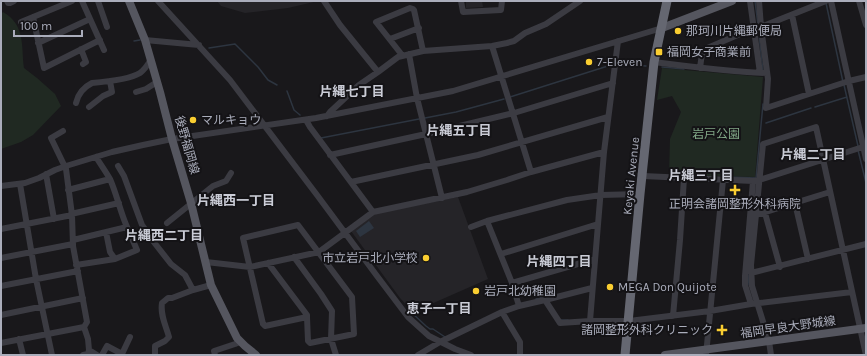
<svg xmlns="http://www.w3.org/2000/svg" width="867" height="356" font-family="Karla,'Noto Sans JP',sans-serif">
<rect width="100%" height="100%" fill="#19181b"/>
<!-- built -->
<path fill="#252428" d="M217,1h101l-30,7 -43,5 -24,-7z
M466,1h16l1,6 -17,1z
M458,197l30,82 -75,33 -13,-14 -49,-67 22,-17z"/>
<!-- green -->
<path fill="#202922" d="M3,12c23,13 18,35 21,56l13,10 18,16 6,12 -28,29 -12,7 -20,7v-135z
M662,68l101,9 -8,100 -86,-2 1,-36 11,-27 -9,-16 -15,4z"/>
<!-- water -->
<path fill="#2d3540" d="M369,221l5,7 -14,9 -4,-6z"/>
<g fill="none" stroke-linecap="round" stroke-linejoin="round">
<!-- stream -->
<path stroke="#2d3540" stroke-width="1.5" d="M755,1l3,24
M826,3l17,79
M759,35l4,36
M134,41l6,-1
M209,48l26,-4 23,23 10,13 9,5
M618,64l28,2
M662,67l22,2
M844,85l14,61
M287,91l7,19 6,5
M510,97l101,-32
M815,107l32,-10
M425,118l31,-6 48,-13
M766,123l45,-15
M321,138l98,-19
M858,150l8,33
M728,177l28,1
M756,178l7,-74
M748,275l1,10
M536,299l10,-3 1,2
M411,312l15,14 4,3h3l12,8
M560,320h8
M762,327l3,12"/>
<!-- minor -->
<path stroke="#3b3b42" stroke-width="6" d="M7,1l1,2h2l4,-2
M82,1l22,49
M98,1l9,26
M158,1l72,79 87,115 60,81 31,41 21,19 26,13 16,6
M324,1l16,24 38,47
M461,1l2,11 38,-2 1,-9
M750,1l10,72
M759,1l2,26 7,52 -2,29 83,-27 17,-4
M831,1l35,158
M859,1l7,24
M792,15l17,79
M33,17l11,51 56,-28
M21,22l51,-21
M390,39l29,-11
M145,40l54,5
M618,41l-14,111 -14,169h39l81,-10 41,-7 101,-12
M38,43l52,-24
M492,46l39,126
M81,49l5,13 -3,2
M409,54l8,44 25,100
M402,55l-26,-33 34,-14 3,1 1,1 9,41
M654,62c38,5 76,10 113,11
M700,68c1,-6 1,-15 5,-19l49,-21 7,-1 65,-26
M136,92l10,-3 11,-7
M76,103c2,-9 8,-16 16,-20 12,-1 38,-4 48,-10 4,-3 7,-7 10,-12
M89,107l14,-11 9,-4 -2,-11
M327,116l3,-4 29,-27 19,-13 20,-15 25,-6 69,-5 15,-3 7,-2 11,-8 21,-9 34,-23
M306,120l4,7 63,85
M330,155l96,-21 88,-21 99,-30
M118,166l6,10 18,49 10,14 1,2 18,23 14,11 8,15
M46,174l8,45
M643,176l110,5 6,-1 107,-34
M351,182l127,-27 130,-38
M20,184l16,95 16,76
M1,186l24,-3 14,-5 16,-8 11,-4 46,-14 31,-7 29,-6 144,-21 137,-27 209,-63
M68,190l42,-11
M795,203l13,56
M765,213l15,54
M71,214l48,-11
M756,215l74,-23
M487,221l25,62 7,23
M167,223l41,-33 5,-4 13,-5 5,-8
M298,225l54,72 2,37 -44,9 -2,-2 -1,-24 -42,9 -2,-2 -20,-86z
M471,227l16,-6 80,-21 34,-5 39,-1
M1,229l71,-14
M106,232l4,20 5,7 22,-9 -10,-23
M73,240l54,-13c-7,-16 -10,-32 -17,-48 -4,-7 -9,-14 -14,-22
M501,254l97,-30
M294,257l27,37 11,17 -1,28 5,16
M1,258l72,-14
M206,262l44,5 69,-15 54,-40 94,-20 40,-12 24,-8 73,-20
M268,263l39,52v2
M76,265l39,-6
M751,273l115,-29
M512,283l83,-24
M1,286l77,-15
M545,300l15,23 30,-2
M751,304l-6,-19v-9l8,-95
M502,312l17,-6 26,-6 47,-12
M1,315l82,-17
M673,316l7,-76 4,-62
M84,327l4,12 1,11 8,5
M19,339l4,16
M1,343l83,-16 3,-5 -14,-76 -1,-31 -6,-46 -15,-31 12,-7
M83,355l5,-1 1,-4
M102,355l5,-9 15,8 8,-17
M155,355v-9l10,-5 4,-4c-3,-11 -9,-22 -7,-34l6,-5h4l21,-8 18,-5
M215,355l-1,-4 21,-7 5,-2
M418,355l22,-13 62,-30 18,30v13
M706,355l17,-175
M771,355l-2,-14 -17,-55 -1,-21 12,-121 53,-17 50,228"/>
<!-- major -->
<path stroke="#55565f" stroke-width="8" d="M129,1l16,39 15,52 12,47 19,64 20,82 26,53 8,8 11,9
M662,28l70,-27
M665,355l201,-27"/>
<!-- highway -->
<path stroke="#656771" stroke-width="9" d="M625,355l15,-161 14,-132 13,-61"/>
</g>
<!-- markers -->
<g fill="#face31" stroke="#141316" stroke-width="1.5">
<circle cx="678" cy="31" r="4"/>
<rect x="655" y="48" width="8" height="8" rx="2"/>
<circle cx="589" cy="62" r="4"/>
<circle cx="193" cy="120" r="4"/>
<path d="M733 184h4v4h4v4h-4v4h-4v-4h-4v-4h4z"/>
<circle cx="426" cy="258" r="4"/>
<circle cx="610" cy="287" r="4"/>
<circle cx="476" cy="291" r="4"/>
<path d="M720 324h4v4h4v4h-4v4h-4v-4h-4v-4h4z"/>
</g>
<g text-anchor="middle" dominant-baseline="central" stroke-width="4" stroke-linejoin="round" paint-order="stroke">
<!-- poi labels -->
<g font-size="12" fill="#aaadbb" stroke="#141316" text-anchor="start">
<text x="686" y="31">那珂川片縄郵便局</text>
<text x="667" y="52">福岡女子商業前</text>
<text x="597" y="62">7-Eleven</text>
<text x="201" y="120">マルキョウ</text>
<text x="735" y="204" text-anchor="middle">正明会諸岡整形外科病院</text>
<text x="418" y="258" text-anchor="end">市立岩戸北小学校</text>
<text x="618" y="287">MEGA Don Quijote</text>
<text x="484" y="291">岩戸北幼稚園</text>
<text x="713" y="330" text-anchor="end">諸岡整形外科クリニック</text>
</g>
<!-- park labels -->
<g font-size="12" fill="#81a787" stroke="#141316">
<text x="716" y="134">岩戸公園</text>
</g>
<!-- street labels -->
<g font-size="12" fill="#aaadbb" stroke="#141316">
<text transform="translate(187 145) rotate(74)">後野福岡線</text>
<text transform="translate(631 176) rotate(-84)">Keyaki Avenue</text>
<text transform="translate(788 327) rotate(-8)">福岡早良大野城線</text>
</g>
<!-- neighbourhood labels -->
<g font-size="13" font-weight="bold" fill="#cbcdd7" stroke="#141316">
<text x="352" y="91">片縄七丁目</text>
<text x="459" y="130">片縄五丁目</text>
<text x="813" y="154">片縄二丁目</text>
<text x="701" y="175">片縄三丁目</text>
<text x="236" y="200">片縄西一丁目</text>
<text x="164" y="235">片縄西二丁目</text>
<text x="559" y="261">片縄四丁目</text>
<text x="439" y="308">恵子一丁目</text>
</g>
</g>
<!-- border -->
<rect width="867" height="356" fill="none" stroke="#aaadbb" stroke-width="4"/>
<!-- scale -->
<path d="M14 30v6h68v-6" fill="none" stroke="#aaadbb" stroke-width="2"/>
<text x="20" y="30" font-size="12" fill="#aaadbb" stroke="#141316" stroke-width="3" paint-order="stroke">100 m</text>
</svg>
